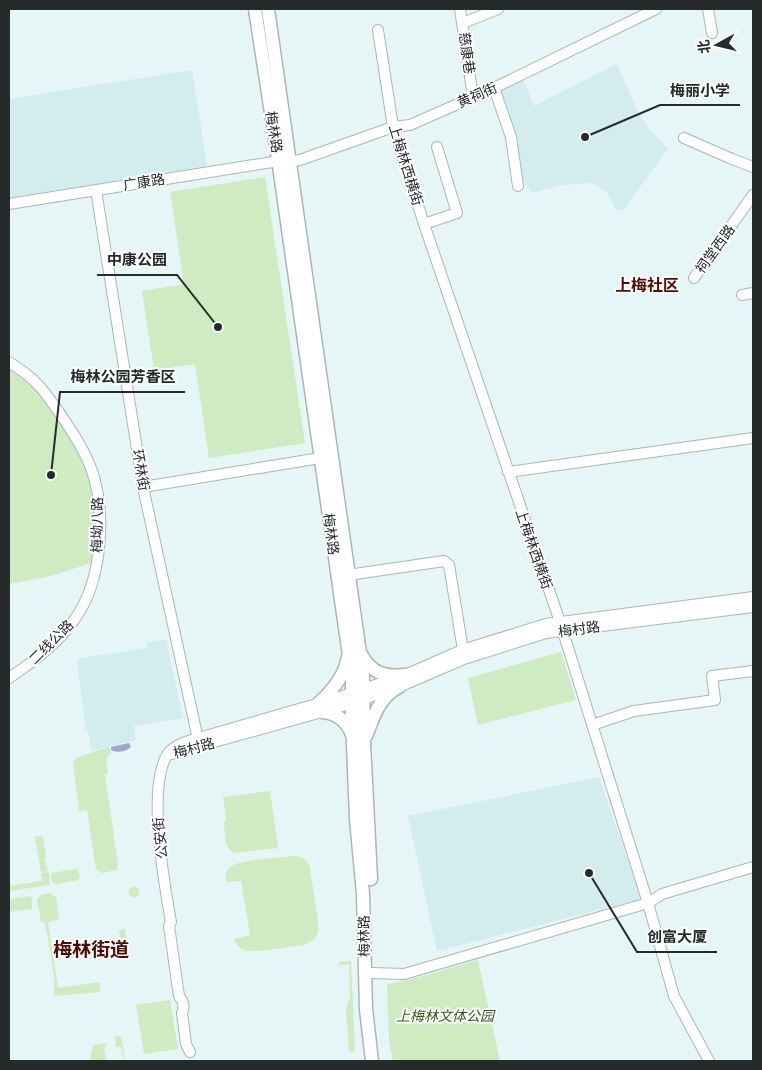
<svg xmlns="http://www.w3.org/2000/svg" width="762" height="1070" font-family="Lora,'Noto Sans SC',serif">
<rect width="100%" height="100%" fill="#e6f5f6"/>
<!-- built -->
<path fill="#d3ecee" d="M617,64l19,44 11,19 21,22 -45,61h-7l-9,-17 -14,-10 -31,2 -30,8 -10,-14 -5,-33 -16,-55 22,-11 11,26z
M192,70l15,96 -198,32v-99z
M166,639l17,79 -49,8 2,14 -45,11 -3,-21h-2l-9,-69 5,-3 65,-10v-5z
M599,777l42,122 -204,52 -29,-135z"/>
<!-- green -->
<path fill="#cfebc1" d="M265,177l40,266 -96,15 -14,-94 -41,6 -12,-79 42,-7 -14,-92z
M9,362l18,11 65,96 6,81 -7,13 -40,13 -42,8z
M561,652l15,48 -98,25 -10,-47z
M109,747l2,6 -5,6 2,15 -3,1 13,89 -1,6 -15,3 -6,-4 -9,-59 -8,1 -6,-49 5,-5z
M270,791l8,57 -43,5c-12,-4 -10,-21 -11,-32h2l-3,-26 1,2z
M43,836l3,22 -2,1 4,12 -7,1 -6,-35z
M293,856c9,0 13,3 17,11 1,13 10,55 8,65 -2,8 -8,11 -15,13 -12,1 -49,9 -59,5 -5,-2 -8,-6 -10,-11l16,-4 -9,-54 -15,1c-1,-6 0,-11 4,-15 8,-7 50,-9 63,-11z
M78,869l2,8 -2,3 -22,4 -4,-2 -1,-9z
M49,872l1,13 -41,6v-5l33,-5 -1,-8z
M128.5 892a5.5 5.5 0 1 1 11 0a5.5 5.5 0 1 1-11 0Z
M49,893l7,4 3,20 -2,3 -9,2 10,66 42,-6v10l-46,4c2,-23 -5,-49 -9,-73l-4,-1 -4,-23 4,-4z
M30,896l2,2v11l-23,3v-13z
M125,929l3,22 -5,1 -4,-22z
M478,960l22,101h-107l-4,-21 -2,-56 25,-5z
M351,961l4,90 -6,1 -3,-43 4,-12 -1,-33 -8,1 -1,4 -1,-7z
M170,1000l8,49 -34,5 -8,-49z
M121,1036l4,25h-1l-3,-14h-5l-1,-10z
M106,1043v4h-2l2,14h-16l3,-16z"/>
<!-- water -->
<path fill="#9aa8d6" d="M129,743l2,4c-5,5 -14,6 -20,3v-3z"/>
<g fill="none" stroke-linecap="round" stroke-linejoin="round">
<defs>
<path id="minor" d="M460,9l13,88
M708,9l4,24
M463,23l35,-14
M378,30l15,97 31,97 136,398 88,281 26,93 35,65
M494,88l17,49 7,49
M684,138l48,21 21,8
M290,162l10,-2 93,-33 17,-2 84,-37 162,-79
M96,190l47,297 56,257
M9,204l270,-43
M424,224l33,-11 -20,-66
M694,278l59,-83
M742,295l11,-2
M9,362c27,17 34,27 52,53 12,18 24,36 31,56 14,41 10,103 -12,140 -17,29 -44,49 -71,67
M508,472l245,-34
M143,487l177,-29
M348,575l96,-14 5,4 15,91
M592,725l42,-14 81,-11 -3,-24 41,-5
M168,755l168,-47 63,-21 65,-28 82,-26 207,-26
M372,973l32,1 244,-71 14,-9 91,-27
M190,1052l-4,-8 -4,-31c3,-6 1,-12 -3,-17l-10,-70 2,-4c-7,-40 -24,-133 -4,-167 3,-6 11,-10 18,-13l152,-44 68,-23 57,-25 84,-26 207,-27"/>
<path id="major" d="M255,9l22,143 75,525v42l4,100 7,75 3,115 6,52
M268,9l95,665 1,69 7,136
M361,654c10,19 23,23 44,21
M319,703c13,-12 26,-28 29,-46
M322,712c15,1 25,9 30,23
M366,736c8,-20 13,-39 33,-49"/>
</defs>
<!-- minor casing -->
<use href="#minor" stroke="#a9b7b9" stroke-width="12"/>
<!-- major casing -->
<use href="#major" stroke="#a9b7b9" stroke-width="15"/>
<!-- minor -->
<use href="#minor" stroke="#fff" stroke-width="10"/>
<!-- major -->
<use href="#major" stroke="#fff" stroke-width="12"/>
</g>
<g text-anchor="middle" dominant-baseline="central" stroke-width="4" stroke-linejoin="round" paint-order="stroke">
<!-- street labels -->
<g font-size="14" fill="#252a2b" stroke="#fff">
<text transform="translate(467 53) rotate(82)">慈康巷</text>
<text transform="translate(477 95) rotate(-24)">黄祠街</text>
<text transform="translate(274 132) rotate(81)">梅林路</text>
<text transform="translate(406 165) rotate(73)">上梅林西横街</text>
<text transform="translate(144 182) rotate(-9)">广康路</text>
<text transform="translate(715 249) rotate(-54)">祠堂西路</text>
<text transform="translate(141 470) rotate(80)">环林街</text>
<text transform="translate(97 525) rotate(-89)">梅坳八路</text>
<text transform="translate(331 534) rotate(82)">梅林路</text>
<text transform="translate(534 549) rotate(71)">上梅林西横街</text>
<text transform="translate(579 629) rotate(-8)">梅村路</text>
<text transform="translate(51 642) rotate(-45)">二线公路</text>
<text transform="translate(194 748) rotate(-15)">梅村路</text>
<text transform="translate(160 838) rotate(-96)">公安街</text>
<text transform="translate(364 936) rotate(-91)">梅林路</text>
</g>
<!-- park labels -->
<g font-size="14" font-style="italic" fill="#365a1d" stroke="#fff">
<text x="445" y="1016">上梅林文体公园</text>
</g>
<!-- quarter labels -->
<g font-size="16" font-weight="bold" fill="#4f0c03" stroke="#fff">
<text x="647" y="285">上梅社区</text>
</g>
<!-- district labels -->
<g font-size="19" font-weight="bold" fill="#4f0c03" stroke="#fff">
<text x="91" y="949">梅林街道</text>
</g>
</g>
<!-- callouts -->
<path fill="none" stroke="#252a2b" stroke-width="2" d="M585 137L660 105H740M218 327L177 275H97M51 475L60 392H185M589 873L637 952H717"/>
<g fill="#252a2b" stroke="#fff" stroke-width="2">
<circle cx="585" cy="137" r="5"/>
<circle cx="218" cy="327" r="5"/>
<circle cx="51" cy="475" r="5"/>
<circle cx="589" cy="873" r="5"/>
</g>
<g font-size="15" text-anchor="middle" font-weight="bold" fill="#252a2b" stroke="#fff" stroke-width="4" stroke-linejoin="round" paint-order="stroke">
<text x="700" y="96">梅丽小学</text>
<text x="137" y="265">中康公园</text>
<text x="123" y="382">梅林公园芳香区</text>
<text x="677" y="942">创富大厦</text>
</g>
<!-- border -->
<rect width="762" height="1070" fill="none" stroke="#252a2b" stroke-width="20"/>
<!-- north arrow -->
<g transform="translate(717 45) rotate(262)" stroke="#ffffff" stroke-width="4" paint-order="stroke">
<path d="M0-4L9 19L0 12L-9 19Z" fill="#252a2b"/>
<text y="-8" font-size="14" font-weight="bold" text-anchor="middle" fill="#252a2b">北</text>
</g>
</svg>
